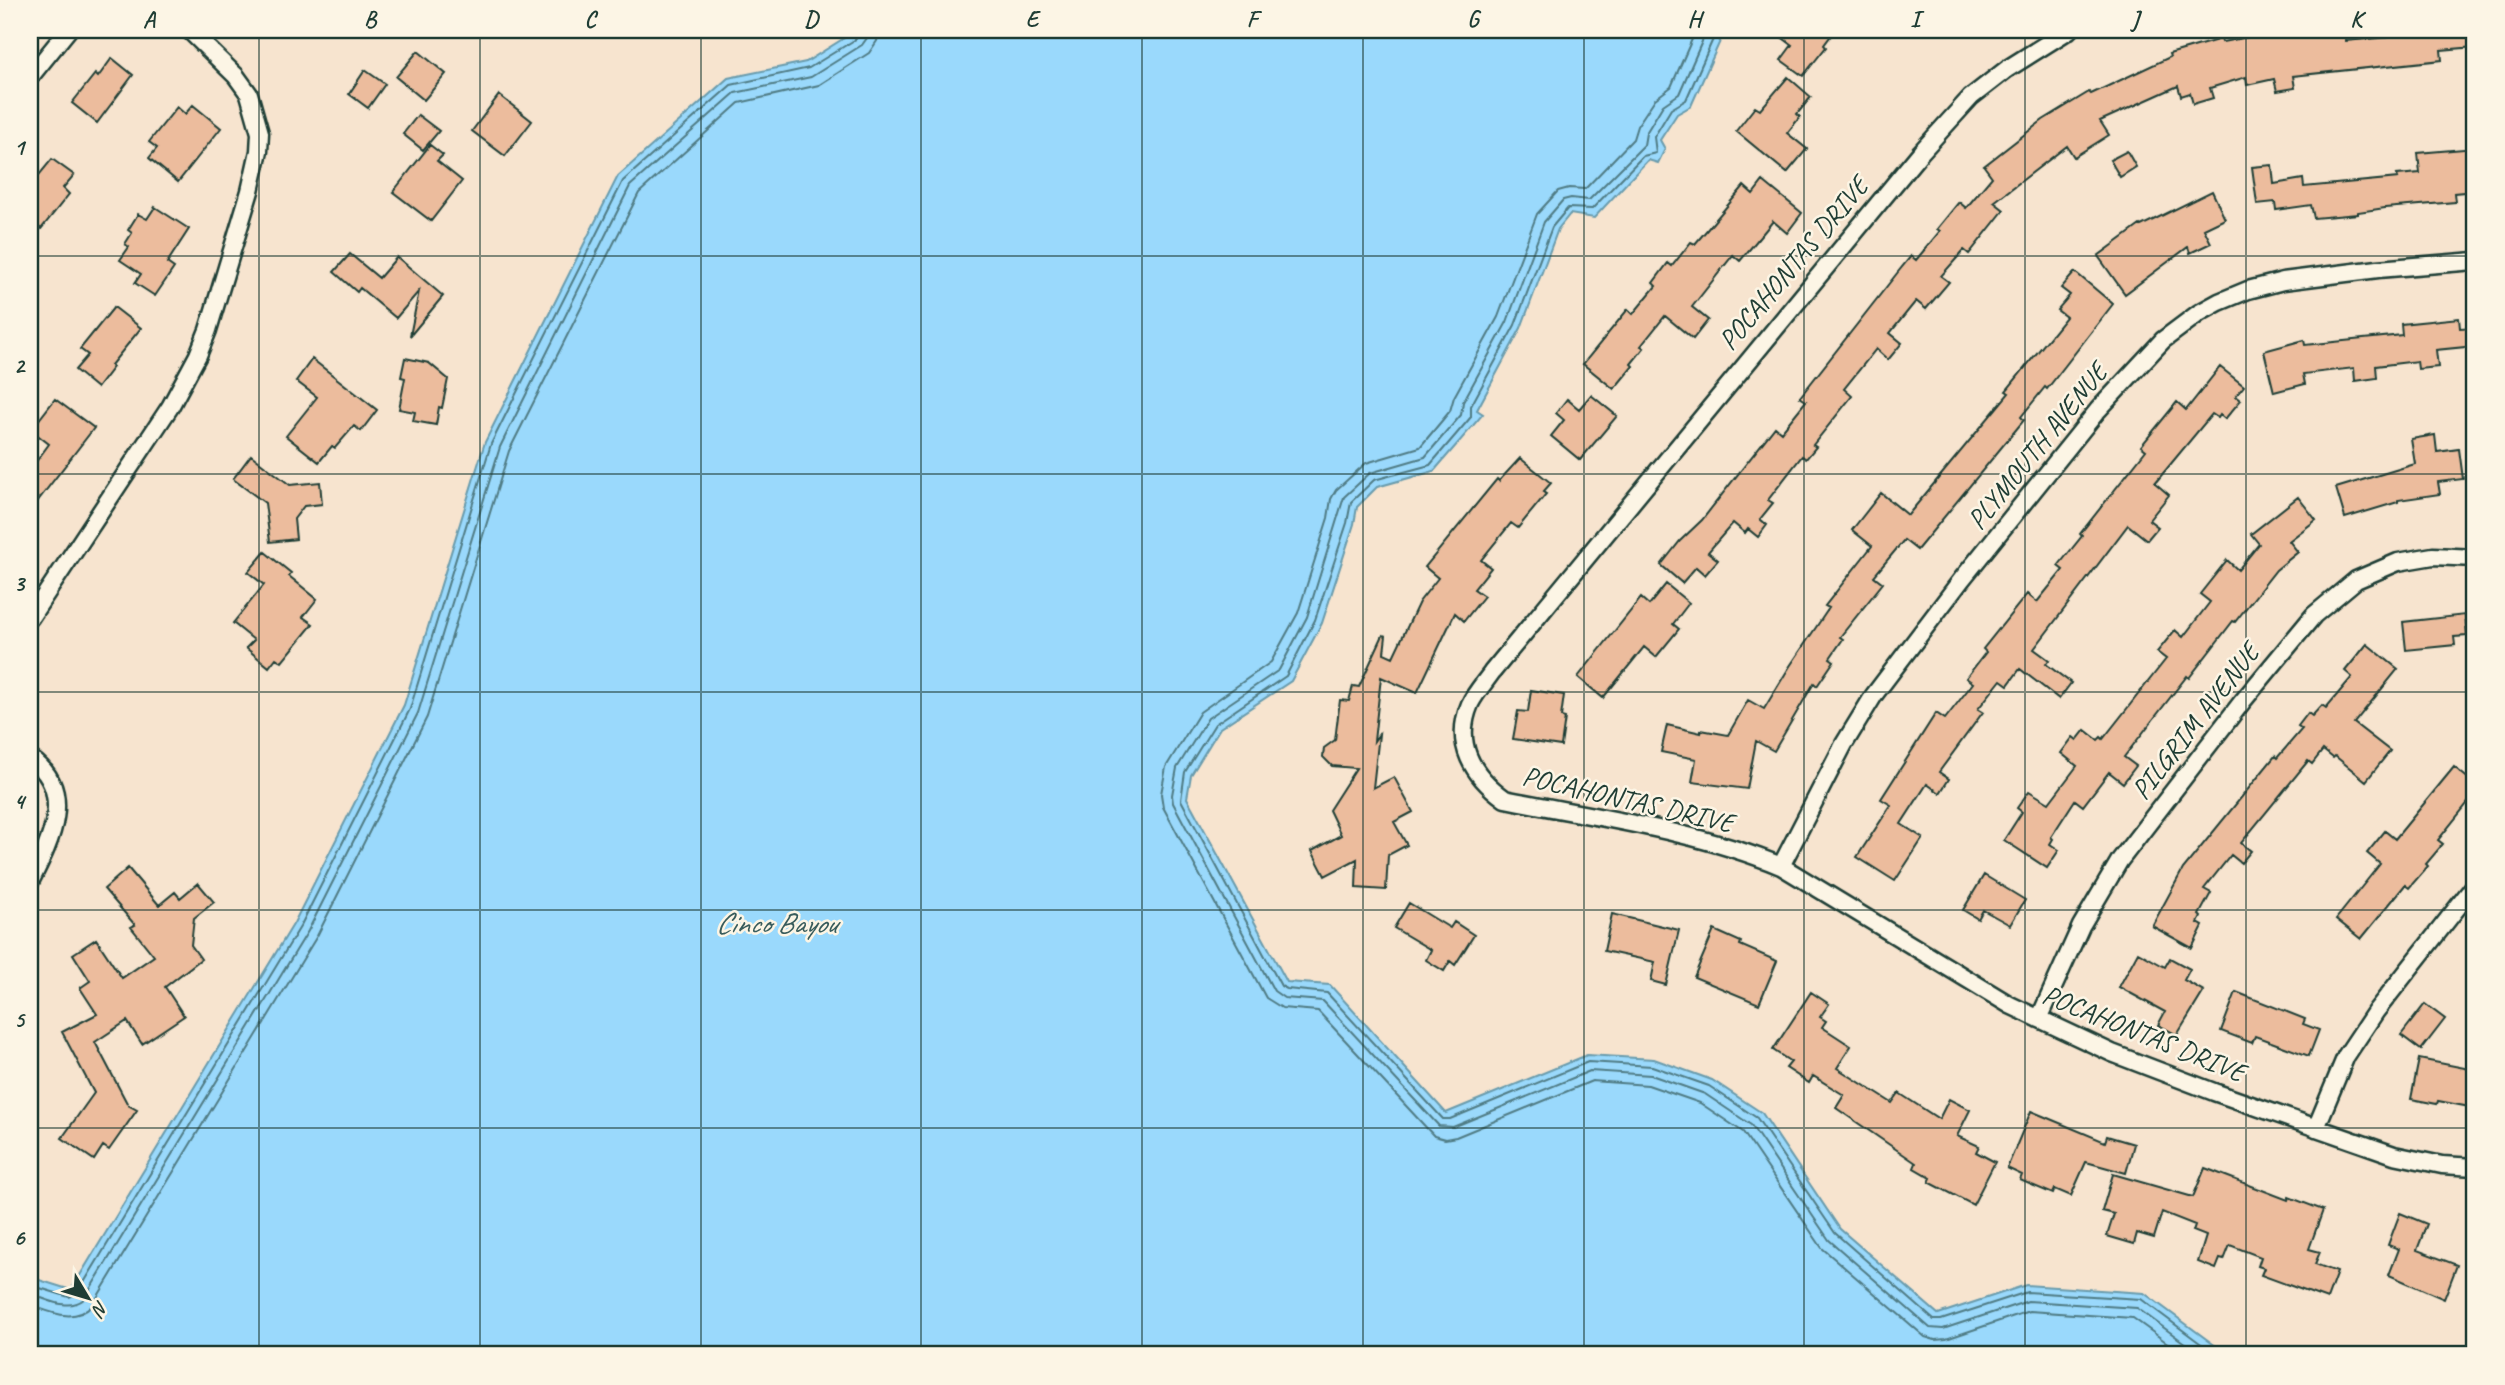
<svg xmlns="http://www.w3.org/2000/svg" width="2505" height="1385" font-family="Caveat,sans-serif">
<rect width="100%" height="100%" fill="#f7e4cf"/>
<filter id="ink" filterUnits="userSpaceOnUse"><feTurbulence type="fractalNoise" baseFrequency=".0143" numOctaves="2"/><feDisplacementMap in="SourceGraphic" scale="14" xChannelSelector="R" yChannelSelector="G"/><feConvolveMatrix kernelMatrix="1 2 1 2 8 2 1 2 1" color-interpolation-filters="sRGB"/></filter>
<g filter="url(#ink)">
<!-- water -->
<path fill="#9ad9fc" stroke="#699bac" stroke-width="2" d="M857,30h868l-34,76 -14,8 -17,26 5,9 -7,14 -10,-3 -54,58 -24,-4 -12,15 -37,99 -44,82 6,4 -49,57 -57,16 -20,20 -3,17 -32,99 -31,58 -71,47 -29,47 -4,23 100,184 43,3 116,128 141,-58 67,4 58,21 50,33 78,116 98,85 88,-29 118,8 84,62h-2198v-78l41,13 223,-367 110,-218 81,-263 133,-266 110,-98 78,-16z"/>
<g fill="none" stroke-linecap="round" stroke-linejoin="round">
<!-- shore -->
<path stroke="#507b84" stroke-width="2" d="M1696,30l-25,57 -16,12 -18,27 -4,13 -48,50 -16,-1 -11,3 -21,23 -39,103 -44,80 -4,14 -30,36 -54,16 -30,27 -5,9 -3,19 -30,95 -27,49 -71,50 -34,55 -5,27 2,13 103,191 16,10 36,3 116,125 11,3 11,-2 136,-56 56,4 52,18 43,29 79,116 103,89 10,3 11,-1 83,-28 104,7 51,37
M1707,30l-28,64 -16,11 -17,28 -2,12 -55,55 -18,-2 -8,2 -19,22 -37,100 -44,80 -2,13 -36,42 -55,16 -26,24 -37,120 -28,53 -71,48 -31,50 -5,27 1,8 101,188 10,7 39,3 116,125 14,1 137,-56 61,4 54,19 46,31 78,115 101,88 13,1 85,-28 109,7 64,47
M1717,30l-31,70 -15,9 -17,28 2,16 -13,3 -51,53 -24,-1 -16,19 -37,98 -44,81v11l-41,48 -56,15 -23,22 -4,21 -32,97 -29,56 -71,48 -30,48 -4,28 100,186 6,3 40,4 116,126h7l138,-57 64,4 57,20 48,32 78,115 99,87h7l86,-28 114,7 75,56
M30,1285l39,12 8,-3 223,-367 110,-218 81,-265 132,-263 108,-96 78,-17 47,-29 3,-9
M30,1294c17,5 38,18 54,5l224,-368 110,-218 82,-266 130,-261 105,-93 76,-16 51,-32 5,-7 1,-8
M30,1305c21,7 43,19 62,1l225,-370 110,-219 82,-266 130,-258 100,-90 80,-18 50,-32 8,-12 2,-11"/>
</g>
<!-- building -->
<path fill="#ecbc9d" stroke="#1f3d34" stroke-width="2" d="M1772,30h63l-11,15 2,2 -23,29 -22,-16 11,-15z
M2284,30h61l1,11 43,-4v-7h86v17l-34,3 1,10 -149,16 2,12 -18,3 -3,-12 -27,6 -1,-8 -36,11 3,10 -20,6 -3,-11 -9,3 -3,-10 -78,35 9,14 -35,22 -7,-11 -73,56 10,8 -35,44 -5,-4 -23,26 8,6 -23,27 -10,-8 -26,32 12,10 -14,17 -12,-11 -32,40 8,7 -39,49 3,2 -10,12 -4,-3 -34,44 5,3 -13,16 7,6 -9,12 -10,-8 -3,4 -12,-10 -25,29 10,8 -13,15 -9,-8 -14,16 -21,-18 19,-24 22,-21 73,-93 6,5 25,-31 -6,-4 98,-125 13,-16 5,4 24,-29 -3,-2 22,-27 7,6 26,-31 -8,-11 59,-46 46,-28 2,2 79,-37 -1,-3 52,-15 1,3z
M418,51l28,23 -22,26 -28,-23z
M112,58l21,17 -36,48 -25,-20 23,-29 3,3z
M365,70l20,14 -17,24 -19,-14z
M1788,77l23,20 -14,17 3,3 -13,16 20,16 -20,24 -51,-42 19,-24 5,3z
M499,95l33,26 -27,35 -33,-25z
M193,105l28,23 -43,54 -29,-24 8,-10 -8,-6 28,-35 8,7z
M418,115l21,16 -16,19 -20,-16z
M430,145l13,10 -6,6 25,20 -31,40 -38,-29z
M2475,148v43l-21,2 1,9 -70,6 -27,4v2l-44,4 -3,-13 -35,5 -1,-8 -18,2 -5,-37 20,-2 2,19 29,-5 1,8 94,-9 -1,-3 23,-2 -2,-20z
M2127,151l9,16 -16,10 -10,-17z
M52,159l22,16 -11,13 6,6 -28,35 -11,-9v-34z
M1763,181l39,32 -15,20 -14,-12 -33,40 -7,-6 -41,52 16,13 -15,19 -28,-23 -24,30 3,2 -13,16 2,2 -19,23 -31,-25 45,-55 5,5 23,-28 -3,-3 15,-20 4,3 19,-24 4,2 49,-58 9,8z
M2212,191l13,28 -21,10 7,14 -21,10 -2,-6 -63,47 -27,-38 42,-31 1,1z
M155,207l34,22 -22,34 7,5 -19,28 -20,-13 6,-9 -21,-14 9,-13 -4,-3 7,-11 -4,-3 10,-16 9,5z
M350,254l29,24 18,-21 46,39 -33,40 9,-45 -23,27 -36,-30 -3,4 -23,-20z
M2075,272l38,32 -66,85 -2,-2 -24,30 3,3 -107,130 -13,-10 -30,36 9,7 -43,54 3,2 -13,19 4,3 -17,25 -3,-3 -40,68 -18,-10 -9,48 -55,-7 4,-23 -35,-7 6,-27 34,8v-3l27,5 20,-35 16,9 26,-43 39,-58 -4,-2 47,-60 -20,-16 29,-37 27,22 101,-122 -3,-2 60,-74 -9,-7 13,-15 -9,-7z
M114,307l27,21 -30,37 2,2 -16,21 -22,-18 13,-15 -8,-6z
M2459,318l1,10 15,-1v19l-39,4 2,17 -20,2 -1,-8 -41,5 1,12 -22,3 -1,-13 -51,6 2,10 -31,8 -10,-41 40,-11 1,5 97,-10 -1,-11z
M405,358l24,5 19,16 -6,29 -3,-1 -3,18 -23,-4 2,-9 -16,-3 6,-31 -4,-1z
M312,359l65,51 -16,21 -7,-5 -19,22 -3,-2 -13,16 -33,-26 31,-39 -21,-16z
M2220,367l24,19 -8,10 5,4 -16,19 -5,-4 -2,3 -6,-4 -57,69 14,12 -20,25 9,7 -11,13 -19,-15 -94,124 15,11 -3,4 25,19 -12,16 -39,-30 -12,16 -7,-5 -23,29 5,3 -44,60 10,7 -9,14 -13,-9 -26,40 22,14 -28,43 -38,-24 34,-52 -10,-6 55,-86 9,6 28,-36 -7,-5 20,-26 -3,-3 44,-55 10,8 26,-32 -5,-4 24,-30 -2,-2 66,-84 -5,-4 36,-44 9,8z
M1591,395l26,21 -37,44 -29,-24 13,-16 -8,-7 11,-14 12,10z
M55,399l39,29 -64,83v-41l19,-26 -18,-14z
M2435,435l2,17 22,-3 4,30 -25,3 2,12 -42,6v2l-53,16 -9,-30 79,-24 -4,-25z
M251,455l39,30 30,-3 2,22 -18,2 -10,13 2,20 -26,3 -5,-39 -32,-24z
M1520,458l31,25 -8,9 3,2 -28,34 -7,-5 -30,37 10,8 -17,21 10,7 -20,25 -9,-8 -38,80 -36,-16 -7,64 5,-7 -6,54 21,-11 19,35 -19,10 13,23 -19,10 -2,35 -30,-2 1,-29 -32,17 -13,-25 29,-16 -12,-25 27,-42 -24,-2 -9,-9 1,-9 11,-8 5,-40 9,1 4,-15 6,1 24,-52 3,1 -2,17 9,4 26,-55 19,-24 -13,-11 72,-88 2,2z
M2298,497l18,23 -27,21 9,11 -22,18 -41,52 -2,-1 -44,57 -2,-2 -63,81 12,9 -13,17 -14,-11 -26,34 -8,-6 -24,37 2,2 -3,5 9,6 -12,18 -43,-28 18,-28 -5,-4 12,-17 20,12 28,-37 -16,-13 12,-16 4,3 8,-10 13,10 3,-3 2,2 63,-80 -9,-7 18,-22 8,7 27,-35 -10,-8 27,-34 11,10 21,-26 -8,-10z
M265,552l26,21 -2,3 28,23 -14,18 10,7 -31,38 -6,-4 -7,9 -23,-19 8,-8 -21,-17 31,-38 -16,-13z
M1666,584l23,19 -16,21 6,5 -23,28 -12,-10 -41,51 -25,-21 63,-79 8,7z
M2465,615l2,21 -13,1 1,8 -49,5 -3,-28z
M2367,644l31,25 -44,54 36,28 -24,30 -31,-25 -2,2 -10,-8 -11,14 -4,-3 -67,82 10,8 -10,12 -10,-8 -27,34 7,4 -12,22 2,2 -3,6 5,3 -11,22 -40,-22 31,-57 92,-113 2,2 25,-29 -4,-3 10,-13 4,3 10,-11 4,3 26,-31 -7,-6z
M1531,690l33,5 -3,22 4,1 -4,28 -48,-7 5,-28 10,1z
M2454,767l21,17v10l-37,46 5,4 -17,20 2,2 -19,22 -4,-3 -44,54 -25,-20 44,-55 -13,-11 18,-22 10,8z
M128,868l31,37 16,-13 5,6 18,-15 16,19 -20,16 -3,27 10,14 -36,28 19,29 -42,28 -15,-23 -32,21 33,63 9,5 -28,40 -6,-4 -9,14 -32,-22 32,-45 -32,-61 35,-18 -17,-26 10,-7 -17,-27 23,-15 26,39 32,-22 -23,-29 4,-2 -31,-36z
M1984,875l41,25 -15,25 -27,-15 -5,9 -15,-9z
M1409,903l41,25 4,-6 20,13 -19,30 -5,-4 -6,10 -18,-11 5,-10 -37,-22z
M1612,914l67,16 -13,55 -15,-4 4,-19 -51,-11z
M1714,930l27,12 -1,3 37,16 -18,43 -65,-27z
M2138,952l27,15 5,-9 20,11 -6,11 20,11 -27,44 -19,-10 7,-13 -46,-25z
M1811,992l18,12 -9,13 6,4 -4,6 29,19 -14,22 55,35 7,-10 40,26 10,-20 21,11 -13,26 22,10 -3,6 19,10 -22,43 -44,-23 2,-4 -17,-10 2,-5 -80,-55 8,-13 -31,-19 -4,7 -23,-15 5,-6 -18,-12z
M2236,992l69,27 -2,5 16,6 -10,26 -54,-20 -3,7 -31,-12z
M2425,1004l20,15 -24,31 -20,-15z
M2419,1059l56,11v38l-37,-7 -1,3 -26,-5z
M2031,1111l74,31 2,-6 27,8 -8,29 -40,-11 -15,34 -16,-7 -2,5 -33,-14 2,-5 -15,-7z
M2205,1168l83,32 1,-3 34,13 -14,39 11,3 -5,12 22,8 -10,27 -66,-24 3,-7 -6,-2 3,-9 -31,-12 -6,15 -4,-1 -4,10 -18,-7 8,-26 -13,-5 2,-6 -33,-13 -8,26 -17,-5 -3,11 -27,-8 7,-22 -12,-3 11,-37 80,23z
M2400,1213l27,11 -10,26 40,15 -13,34 -55,-24 10,-26 -11,-4z"/>
<g fill="none" stroke-linecap="round" stroke-linejoin="round">
<defs>
<path id="street" d="M2069,30l-62,39 -36,28 -50,55 -429,520c-7,10 -17,21 -22,32 -17,40 3,72 35,95 93,19 189,31 276,67l229,139 102,48 102,39 180,63 48,10 33,2
M30,77l38,-47
M30,618l140,-211 28,-52 10,-25 42,-139 9,-40 1,-18 -11,-39 -13,-18 -47,-46
M30,758c47,33 20,84 0,124
M1781,866l63,-122 30,-49 88,-116 136,-169 65,-70 36,-27 20,-11 29,-12 35,-9 95,-12 97,-8
M2039,1019l42,-93 39,-66 122,-158 72,-87 42,-35 42,-18 35,-6 42,2
M2316,1128l30,-72 30,-45 99,-126"/>
</defs>
<!-- street casing -->
<use href="#street" stroke="#1f3d34" stroke-width="21"/>
<!-- street -->
<use href="#street" stroke="#fcf5e5" stroke-width="16"/>
</g>
</g>
<!-- grid -->
<path fill="none" stroke="#1f3d34" stroke-width="2" stroke-opacity="0.55" d="M259,30v1325M480,30v1325M701,30v1325M921,30v1325M1142,30v1325M1363,30v1325M1584,30v1325M1804,30v1325M2025,30v1325M2246,30v1325M30,256h2445M30,474h2445M30,692h2445M30,910h2445M30,1128h2445"/>
<g text-anchor="middle" dominant-baseline="central" stroke-width="5" stroke-linejoin="round" paint-order="stroke">
<!-- street labels -->
<g font-size="28" fill="#1f3d34" stroke="#fcf5e5">
<text transform="translate(1793 263) rotate(-50)">POCAHONTAS DRIVE</text>
<text transform="translate(2037 446) rotate(-51)">PLYMOUTH AVENUE</text>
<text transform="translate(2195 721) rotate(-52)">PILGRIM AVENUE</text>
<text transform="translate(1628 799) rotate(13)">POCAHONTAS DRIVE</text>
<text transform="translate(2144 1033) rotate(22)">POCAHONTAS DRIVE</text>
</g>
<!-- water labels -->
<g font-size="30" font-style="italic" fill="#385c5c" stroke="#fcf5e5">
<text x="776" y="923">Cinco Bayou</text>
</g>
</g>
<!-- margin -->
<rect width="2505" height="1385" fill="none" stroke="#fcf5e5" stroke-width="77"/>
<!-- north arrow -->
<g transform="translate(88 1298) rotate(128)" stroke="#fcf5e5" stroke-width="5" paint-order="stroke">
<path d="M0-5L12 26L0 18L-12 26Z" fill="#1f3d34"/>
<text y="-10" font-size="19" font-weight="bold" text-anchor="middle" fill="#1f3d34">N</text>
</g>
<rect x="38" y="38" width="2428" height="1308" fill="none" stroke="#1f3d34" stroke-width="2.5"/>
<g font-size="23" text-anchor="middle" font-weight="bold" fill="#1f3d34">
<text x="149" y="27">A</text>
<text x="370" y="27">B</text>
<text x="590" y="27">C</text>
<text x="811" y="27">D</text>
<text x="1032" y="27">E</text>
<text x="1252" y="27">F</text>
<text x="1473" y="27">G</text>
<text x="1694" y="27">H</text>
<text x="1915" y="27">I</text>
<text x="2135" y="27">J</text>
<text x="2356" y="27">K</text>
<text x="19" y="155">1</text>
<text x="19" y="373">2</text>
<text x="19" y="591">3</text>
<text x="19" y="809">4</text>
<text x="19" y="1027">5</text>
<text x="19" y="1245">6</text>
</g>
</svg>
